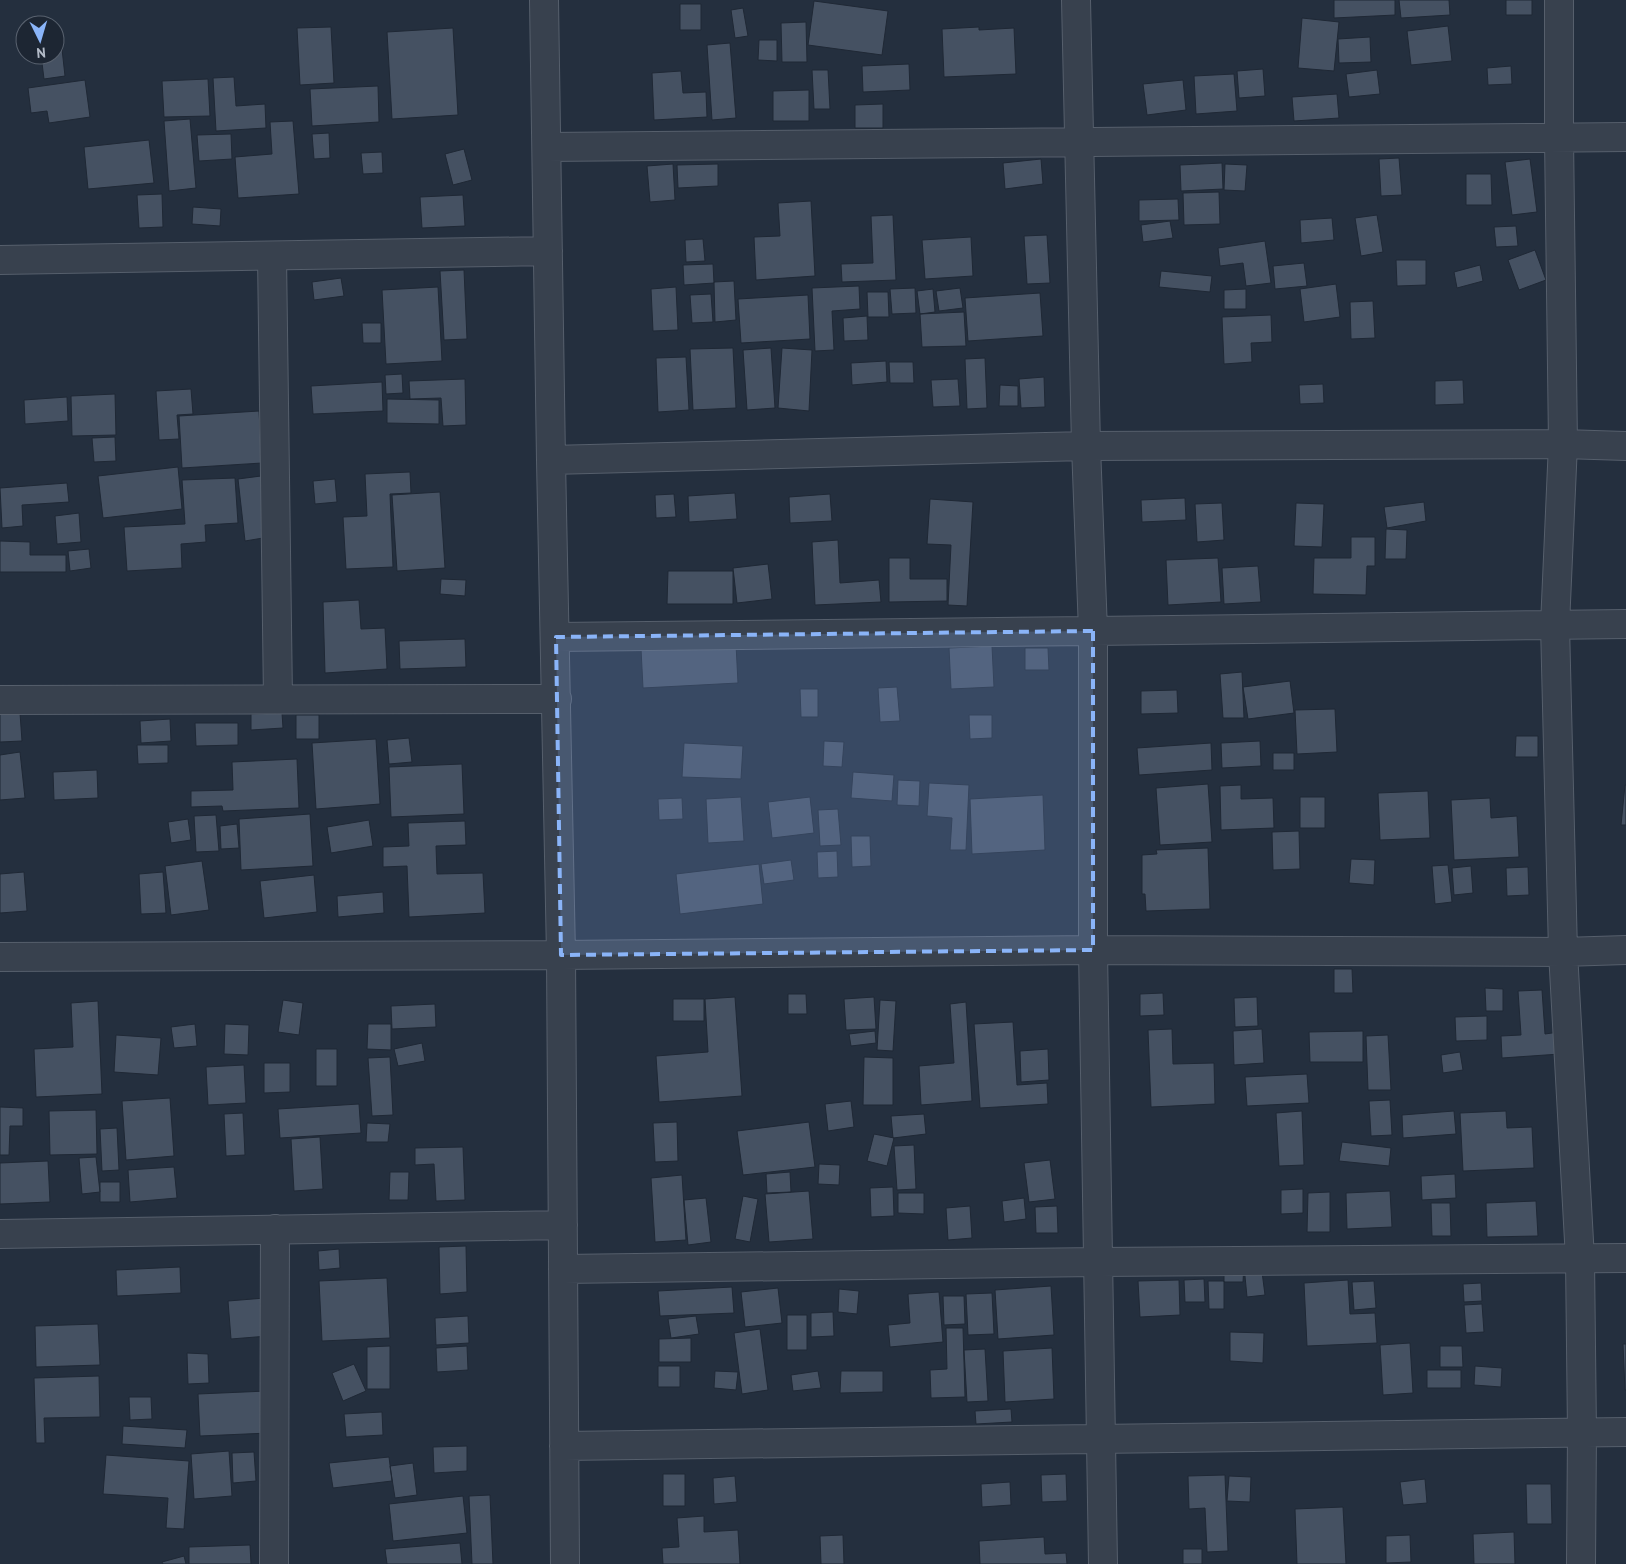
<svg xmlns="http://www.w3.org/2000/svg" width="1626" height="1564" font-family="'PT Sans',sans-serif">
<rect width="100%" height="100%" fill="#242f3e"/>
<!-- building -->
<path fill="#455162" stroke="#1f2835" d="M1334,0h61v15l-61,3z
M1399,0h50l1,15 -49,3z
M1506,0h26v15h-26z
M814,1l74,10 -6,44 -74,-10z
M680,4h21v26h-21z
M743,8l5,28 -13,2 -4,-28z
M1302,18l37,4 -5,49 -36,-3z
M806,22l1,40h-25l-1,-39z
M1448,26l4,35 -41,4 -4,-34z
M331,27l3,56 -34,2 -3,-57z
M979,27v3l35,-2 2,46 -72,3 -2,-48z
M453,28l5,87 -66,4 -5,-87z
M1370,37l1,25 -32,1 -1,-24z
M759,40h18v21l-19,-1z
M730,43l6,75 -24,2 -5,-75z
M62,49l3,27 -21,3 -3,-24h14v-5z
M909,64l1,26 -47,2 -1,-26z
M1511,66l1,18 -24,1 -1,-17z
M1263,69l2,27 -26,2 -2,-27z
M812,70h16l2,39h-16z
M1377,70l3,24 -31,3 -3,-23z
M681,71l2,22 23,-1 1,25 -53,3 -2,-47z
M1234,74l3,37 -41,3 -2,-38z
M234,77l2,29 29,-2 1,24 -50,3 -3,-53z
M208,79l2,37 -46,1 -2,-36z
M85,80l5,37 -41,6 -2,-12 -16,2 -3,-25z
M1183,80l3,30 -39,5 -4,-31z
M378,86l1,36 -67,4 -2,-37z
M809,90v31h-36v-30z
M1337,94l2,24 -45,3 -2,-24z
M883,104v24h-28v-23z
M190,119l6,69 -27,3 -5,-70z
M293,121l6,73 -61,4 -3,-41 37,-3 -2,-32z
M329,133l1,25 -16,1 -2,-25z
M231,134l1,25 -33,2 -2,-26z
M149,140l5,43 -66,6 -4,-42z
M464,149l8,31 -19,5 -8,-31z
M382,152l1,21 -20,1 -2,-21z
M1399,158l3,37 -21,1 -2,-37z
M1041,159l2,25 -38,5 -2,-26z
M1530,159l7,53 -25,3 -7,-53z
M1222,163l1,26 -42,2 -1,-26z
M673,164l2,36 -25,2 -3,-36z
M718,164v22l-40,2 -1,-23z
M1225,164l22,1 -2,26 -21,-1z
M1466,174h25l1,31h-26z
M1219,192l1,32 -36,1 -1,-32z
M162,194l1,33 -24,1 -2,-33z
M463,195l2,31 -43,2 -2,-31z
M1178,199l1,21 -40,1v-21z
M811,201l4,75 -59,4 -2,-43 26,-1 -2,-33z
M193,207l28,2 -1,17 -28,-2z
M893,215l3,65 -54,2 -1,-18 32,-1 -2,-47z
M1377,215l6,37 -22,4 -6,-38z
M1332,218l2,22 -33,3 -1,-23z
M1170,221l3,17 -30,4 -2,-17z
M1516,226l2,20 -22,1 -2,-20z
M1047,235l3,48 -23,1 -3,-48z
M971,237l2,39 -48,3 -3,-39z
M703,239l2,22 -19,1 -1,-22z
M1265,241l6,42 -25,3 -3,-23 -23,3 -2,-18z
M1535,250l11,30 -27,10 -11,-30z
M1396,260h30v25l-29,1z
M1304,263l3,23 -32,3 -2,-23z
M713,264l1,19 -30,2 -1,-20z
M1480,265l3,16 -26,7 -3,-16z
M464,270l3,69 -23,1 -4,-69z
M1161,271l51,5 -2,16 -51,-5z
M341,278l3,18 -30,4 -2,-18z
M734,281l2,39 -21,2 -1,-40z
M1336,284l4,33 -36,5 -4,-33z
M859,286l1,23 -28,2 2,39 -19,1 -3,-63z
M438,287l4,74 -56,3 -4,-74z
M676,287l2,43 -25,1 -2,-42z
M915,288l1,25 -24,1 -2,-25z
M960,288l3,20 -24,3 -3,-20z
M933,289l2,23 -15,2 -3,-23z
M1246,289v20h-22v-19z
M867,292h21l1,25h-21z
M1040,293l3,43 -75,5 -3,-43z
M711,294l2,28 -21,1 -2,-28z
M808,295l2,44 -69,4 -3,-44z
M1373,301l2,37 -24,1 -1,-37z
M964,312l2,34 -44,1 -2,-33z
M1271,315l1,27 -21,1 1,19 -28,2 -2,-47z
M867,316l1,24 -24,1 -1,-23z
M362,323h19v20h-18z
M733,348l3,60 -43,2 -3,-61z
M771,348l4,60 -28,2 -4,-60z
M782,348l30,2 -3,61 -31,-3z
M686,357l3,53 -31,2 -2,-54z
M985,358l2,50 -20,1 -2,-50z
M886,361l1,21 -35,3 -1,-22z
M889,362h24l1,21h-24z
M402,374l1,19 -17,1 -1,-19z
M1044,377l1,30 -24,1 -2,-29z
M465,379l1,46 -23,1 -2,-28 -31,1 -1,-18z
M958,379l2,27 -27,1 -2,-27z
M1463,380l1,24 -29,1v-24z
M382,382l1,29 -70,3 -2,-28z
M1323,384l1,19 -24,1 -1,-19z
M1000,385l18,1v20h-19z
M191,389l2,25 -16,1 2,24 -20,1 -3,-49z
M115,394l1,41 -44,1 -1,-40z
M67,397l1,24 -43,3 -1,-24z
M387,399l52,1v24l-52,-1z
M259,411l3,52 -80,5 -3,-52z
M115,437l1,24 -22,1 -2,-24z
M178,467l4,42 -79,9 -5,-42z
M410,472l1,21 -21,1 3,73 -47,2 -3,-52 24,-1 -2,-42z
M261,476l8,61 -24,4 -7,-62z
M235,478l3,45 -33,2 1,17 -25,2 1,24 -55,3 -3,-44 61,-3 -3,-44z
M335,479l2,23 -22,2 -2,-23z
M67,483l2,19 -47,3 1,21 -21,2 -2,-40z
M440,492l5,76 -48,3 -5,-76z
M735,493l2,26 -48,3 -1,-26z
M674,494l2,23 -20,1 -1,-23z
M830,494l2,27 -42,2 -1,-26z
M1185,498l1,22 -44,2 -1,-22z
M930,499l43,3 -6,104 -19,-1 3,-60 -24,-1z
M1424,502l2,19 -39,7 -3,-21z
M1222,503l2,37 -27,2 -2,-38z
M1296,503l28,1 -2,43 -28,-1z
M79,513l2,29 -24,2 -2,-28z
M1386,529l21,1 -1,29h-21z
M1351,537h24v29h-8l-1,29 -53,-1 1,-36h37z
M838,540l2,43 39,-3 2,22 -66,3 -3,-63z
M0,541l30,1v13h36v17h-66z
M89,549l2,19 -21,3 -2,-20z
M889,558h21v21h37v22l-58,1z
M1218,558l3,44 -53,3 -2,-45z
M768,564l4,35 -35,4 -4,-35z
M1258,566l3,36 -37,2 -2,-36z
M668,571h65v33h-66z
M441,579l25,1 -1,16 -25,-2z
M359,600l2,29 24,-1 2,41 -62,4 -2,-71z
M465,639l1,28 -66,2 -1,-28z
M736,644l2,39 -95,5 -2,-39z
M992,646l2,41 -43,2 -2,-41z
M1025,648h23l1,22h-24z
M1242,672l2,46h-21l-3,-44z
M1290,681l4,32 -46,6 -5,-32z
M897,687l3,34 -20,1 -2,-34z
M800,689h18v28h-17z
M1177,690l1,23 -37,1v-23z
M1335,709l2,43 -40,2 -2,-44z
M20,713l2,28 -22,1v-28z
M282,713l1,15 -32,2v-16z
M296,715h23v24h-23z
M969,715h23v23l-22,1z
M170,719l1,22 -30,2 -1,-22z
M195,723h43v22l-42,1z
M1516,736h22v21h-23z
M409,738l3,24 -23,2 -2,-24z
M376,739l4,65 -64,5 -4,-66z
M824,741l20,1 -2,25 -19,-1z
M1260,741l1,25 -39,2 -1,-25z
M684,743l59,3 -2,33 -59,-2z
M1211,743l1,27 -73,5 -2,-27z
M137,745h31v18l-30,1z
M20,752l5,46 -25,2v-45z
M1273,753h21v17h-21z
M297,759l2,49 -76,3 -1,-5 -31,1v-16l42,-1 -1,-28z
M462,764l2,50 -73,3 -2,-50z
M97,770l1,28 -44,2 -1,-28z
M853,772l41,3 -2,26 -41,-3z
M898,780l22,1 -1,25 -22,-1z
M929,783l40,2 -3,65h-16l2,-32 -25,-2z
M1208,784l4,58 -52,3 -4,-57z
M1241,785v14l32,-1 1,30 -53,2 -1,-44z
M1625,785h1v40h-5z
M1428,791l2,47 -50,2 -2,-47z
M1043,795l2,55 -73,4 -2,-55z
M741,797l3,44 -36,2 -2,-44z
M810,797l4,36 -42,5 -4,-36z
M1300,797h25v31h-25z
M682,798l1,21 -24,1 -1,-21z
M1490,798l1,20 26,-2 2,41 -65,3 -3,-60z
M838,809l3,36 -21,1 -2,-36z
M310,814l3,52 -72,4 -2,-51z
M216,815l3,36 -23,1 -2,-36z
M188,819l3,21 -20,3 -3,-21z
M369,820l4,26 -42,7 -4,-26z
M465,821l1,24 -30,1 1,28 46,-1 2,40 -76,4 -2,-51 -24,1v-20l26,-1 -1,-23z
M237,824l2,24 -18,1 -1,-23z
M1299,831l1,38 -27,1 -1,-38z
M851,836h19l1,30 -19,1z
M1208,848l2,61 -64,2 -1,-17h-3v-39l15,-1 -1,-4z
M837,851l1,26 -20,1 -1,-26z
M1351,859l24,1 -1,25 -25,-2z
M791,860l3,20 -30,4 -3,-20z
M202,861l7,49 -38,5 -6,-49z
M759,864l4,40 -83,10 -4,-40z
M1448,865l4,37 -17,2 -3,-38z
M1471,866l2,27 -19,2 -2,-27z
M1528,867l1,28 -22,1 -1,-28z
M24,872l3,39 -27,2v-39z
M163,872l3,41 -25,1 -2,-40z
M314,875l3,37 -53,6 -4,-37z
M383,892l1,21 -46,4 -1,-21z
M1334,969h18l1,24h-19z
M1485,988l18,1v22h-17z
M1542,990l3,44 14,-2 1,22 -58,4 -1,-22 20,-1 -3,-44z
M1163,993l1,22 -24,1v-22z
M788,994h18l1,20h-19z
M735,997l7,99 -83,6 -3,-46 52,-4 -3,-53z
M874,997l2,32 -30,1 -2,-31z
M1257,997l1,29 -23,1 -1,-29z
M673,999h31v22h-31z
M283,1000l20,3 -4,32 -21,-3z
M880,1000l16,1 -3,50 -16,-1z
M98,1001l4,93 -66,3 -2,-48 39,-2 -2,-44z
M966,1002l6,99 -51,4 -2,-39 35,-3 -4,-59z
M435,1004l1,23 -44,2 -1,-23z
M1487,1016v24l-31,1 -1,-24z
M1013,1022l4,63 30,-2 1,21 -68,4 -6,-84z
M195,1024l2,22 -23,2 -3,-21z
M225,1024l24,1 -1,30 -24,-1z
M368,1024h23v26l-24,-1z
M1172,1029l1,35 41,-1 1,41 -64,3 -3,-77z
M1262,1029l2,34 -30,2 -1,-34z
M875,1031l1,12 -25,3 -2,-12z
M1363,1031v31h-53l-1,-30z
M116,1035l45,3 -3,37 -44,-3z
M1388,1035l3,55h-23l-2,-54z
M422,1043l3,18 -27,5 -4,-17z
M316,1049h21v37h-21z
M1048,1049l1,31 -28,2 -1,-31z
M1460,1052l3,18 -20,3 -2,-18z
M390,1057l3,58 -21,1 -4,-58z
M864,1057l29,1v47h-30z
M264,1063h26v29l-26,1z
M244,1065l2,38 -38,2 -2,-38z
M1307,1074l2,29 -62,3 -2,-29z
M170,1098l4,58 -48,4 -4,-59z
M1390,1100l2,35 -21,1 -2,-35z
M851,1101l3,26 -26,4 -3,-27z
M359,1104l2,29 -81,5 -2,-29z
M0,1107l23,1v18h-13l-1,29h-9z
M96,1110l1,44 -47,1 -1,-44z
M1302,1111l2,54 -25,1 -3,-53z
M1454,1111l2,23 -53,4 -1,-23z
M1506,1111l1,17 25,-1 2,41 -71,3 -3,-58z
M243,1113l2,42 -19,1 -2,-42z
M924,1114l2,20 -33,4 -2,-22z
M677,1122l1,39 -23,1 -2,-39z
M809,1122l6,45 -72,8 -6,-44z
M367,1123l23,1 -2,18h-22z
M117,1128l2,42 -17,1 -2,-42z
M874,1134l20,4 -7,28 -20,-5z
M320,1137l3,52 -29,2 -3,-52z
M1342,1142l49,6 -2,18 -50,-5z
M914,1145l2,44 -19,1 -3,-44z
M463,1147l2,53 -29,1 -2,-37 -19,1v-17z
M96,1157l4,35 -18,2 -3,-36z
M1050,1160l5,39 -26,3 -5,-39z
M48,1161l2,41 -50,2v-41z
M819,1164l21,1 -1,20 -21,-1z
M174,1167l3,31 -47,4 -2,-32z
M390,1172h19l-1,28h-19z
M790,1172l1,20 -24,1 -1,-19z
M1455,1174l1,24 -34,2 -1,-24z
M682,1175l4,65 -31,2 -4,-64z
M100,1182h20v20h-20z
M893,1187l1,29 -23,1 -1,-29z
M1303,1189v24l-22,1v-24z
M809,1191l4,48 -44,3 -4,-48z
M1390,1191l2,36 -45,2 -1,-36z
M1330,1192v40h-23l1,-39z
M898,1193h26v21l-26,-1z
M743,1196l15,3 -8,43 -15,-3z
M706,1198l5,44 -23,3 -4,-45z
M1024,1198l2,21 -22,3 -2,-21z
M1536,1201l2,35 -51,1 -1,-34z
M1431,1203h19l1,33h-19z
M970,1206l2,32 -24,2 -2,-32z
M1057,1206l1,27h-22l-1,-26z
M466,1246l1,46 -27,2 -1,-47z
M339,1249l1,19 -21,2 -1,-19z
M1224,1264h20l-1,18h-19z
M1261,1264l4,31 -18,2 -3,-31z
M180,1267l1,26 -64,3 -1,-26z
M387,1278l3,60 -68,3 -3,-60z
M1204,1279l1,23h-20l-1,-22z
M1179,1280l1,35 -40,2 -2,-36z
M1348,1280l2,34 25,-1 2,30 -70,3 -3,-63z
M1208,1281h16v28h-15z
M1374,1281l2,27 -22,2 -2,-28z
M1481,1283l1,18 -18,1 -1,-18z
M1051,1286l3,49 -56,4 -3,-49z
M732,1287l2,26 -74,3 -2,-25z
M778,1288l4,35 -37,4 -4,-35z
M839,1289l20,2 -2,23 -19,-2z
M939,1292l4,50 -53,5 -2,-22 22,-2 -2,-29z
M992,1293l2,41 -26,1 -2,-41z
M943,1296h21l1,28 -21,1z
M265,1298l3,38 -37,3 -3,-38z
M1482,1304l2,28 -18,1 -2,-28z
M833,1312l1,24 -23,1v-24z
M787,1315h20v35h-20z
M468,1316l1,27 -33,2 -1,-27z
M696,1316l3,18 -28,4 -3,-19z
M98,1324l2,41 -64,2 -1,-41z
M946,1328h17l2,69 -34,1 -1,-28 17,-1z
M760,1329l8,61 -26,4 -8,-61z
M1230,1332l34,1 -1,30 -33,-2z
M691,1338v24h-32v-23z
M1410,1343l3,50 -30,2 -3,-50z
M1623,1344h3v46h-1z
M390,1346v43h-23v-42z
M467,1346l1,24 -31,2 -1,-24z
M1440,1346h22l1,21h-23z
M1052,1348l2,51 -49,3 -2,-51z
M985,1349l3,52 -21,1 -3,-52z
M187,1353l21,1 1,29 -21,1z
M354,1364l12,27 -23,10 -11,-28z
M658,1366h22v21h-22z
M1475,1366l27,2 -1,19 -27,-2z
M1427,1370h34v18h-34z
M715,1371l23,1 -2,18 -22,-2z
M818,1371l3,17 -28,3 -2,-16z
M841,1371h42v21l-43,1z
M99,1376l1,41 -56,1 1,25h-9l-2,-65z
M267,1391l2,42 -69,3 -2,-42z
M129,1397h22l1,22 -22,1z
M1011,1409l1,13 -36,2 -1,-13z
M382,1412l1,23 -37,2 -2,-23z
M123,1426l64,4 -2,18 -63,-4z
M467,1446v25l-33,2 -1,-26z
M229,1451l3,45 -38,3 -3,-45z
M254,1452l2,29 -23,2 -1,-30z
M106,1455l83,6 -5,68 -18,-1 2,-30 -65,-4z
M389,1457l3,24 -59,7 -4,-25z
M413,1463l4,32 -22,3 -5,-32z
M663,1474h22v32h-22z
M1066,1474l1,27 -25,1 -1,-27z
M1225,1475l3,76 -21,1 -2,-44 -16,1 -1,-33z
M735,1476l2,26 -23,2 -1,-26z
M1229,1476l22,1 -1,25 -23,-1z
M1425,1479l2,24 -24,2 -3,-23z
M1010,1482l1,23 -29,2 -1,-23z
M1526,1484h25l1,40h-25z
M490,1495l3,69h-21l-3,-68z
M463,1496l4,37 -74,8 -4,-37z
M1343,1507l3,57h-49l-2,-55z
M704,1516v16l34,-2 2,34h-77l-1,-16 17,-1 -2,-29z
M1514,1532l1,32h-41l-1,-30z
M843,1535l1,29h-23l-1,-28z
M1410,1535l1,27 -25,1v-27z
M1044,1537l1,17 21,-1 1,11h-87l-1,-23z
M460,1543l2,21h-75l-2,-15z
M250,1545l1,19h-62v-17z
M1183,1549h19v15h-19z
M184,1556l2,8h-23l-1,-2z"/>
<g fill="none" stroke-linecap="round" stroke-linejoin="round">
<defs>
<path id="minor" d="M544,0l7,460 10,495 4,609
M1076,0l10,446 7,185v319l10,614
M1559,0v138l4,306 -8,181 8,327 17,307 2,174 -1,131
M547,147l1079,-10
M272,256l6,443
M0,260l548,-9
M551,460l535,-14 477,-2 63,2
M556,637l537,-6 533,-7
M0,700l557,-1
M0,957l561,-2 532,-5 470,2 63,-2
M0,1234l563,-9
M563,1269l535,-7 528,-4
M564,1446l1062,-14
M274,1564l1,-335"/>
</defs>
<!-- minor casing -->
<use href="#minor" stroke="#565f6c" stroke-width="30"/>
<!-- minor -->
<use href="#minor" stroke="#38414e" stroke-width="28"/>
</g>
<!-- marked area -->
<path fill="#8ab4f8" fill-opacity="0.2" stroke="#8ab4f8" stroke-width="4" stroke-dasharray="10 6" stroke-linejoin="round" d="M1093,631v319l-532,5 -5,-318z"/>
<!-- north arrow -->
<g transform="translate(40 40) rotate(175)"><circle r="24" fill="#1d2633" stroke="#59626f"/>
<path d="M0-4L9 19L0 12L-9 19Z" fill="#8ab4f8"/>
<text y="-8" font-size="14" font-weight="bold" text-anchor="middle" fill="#b4bcc9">N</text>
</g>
</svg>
